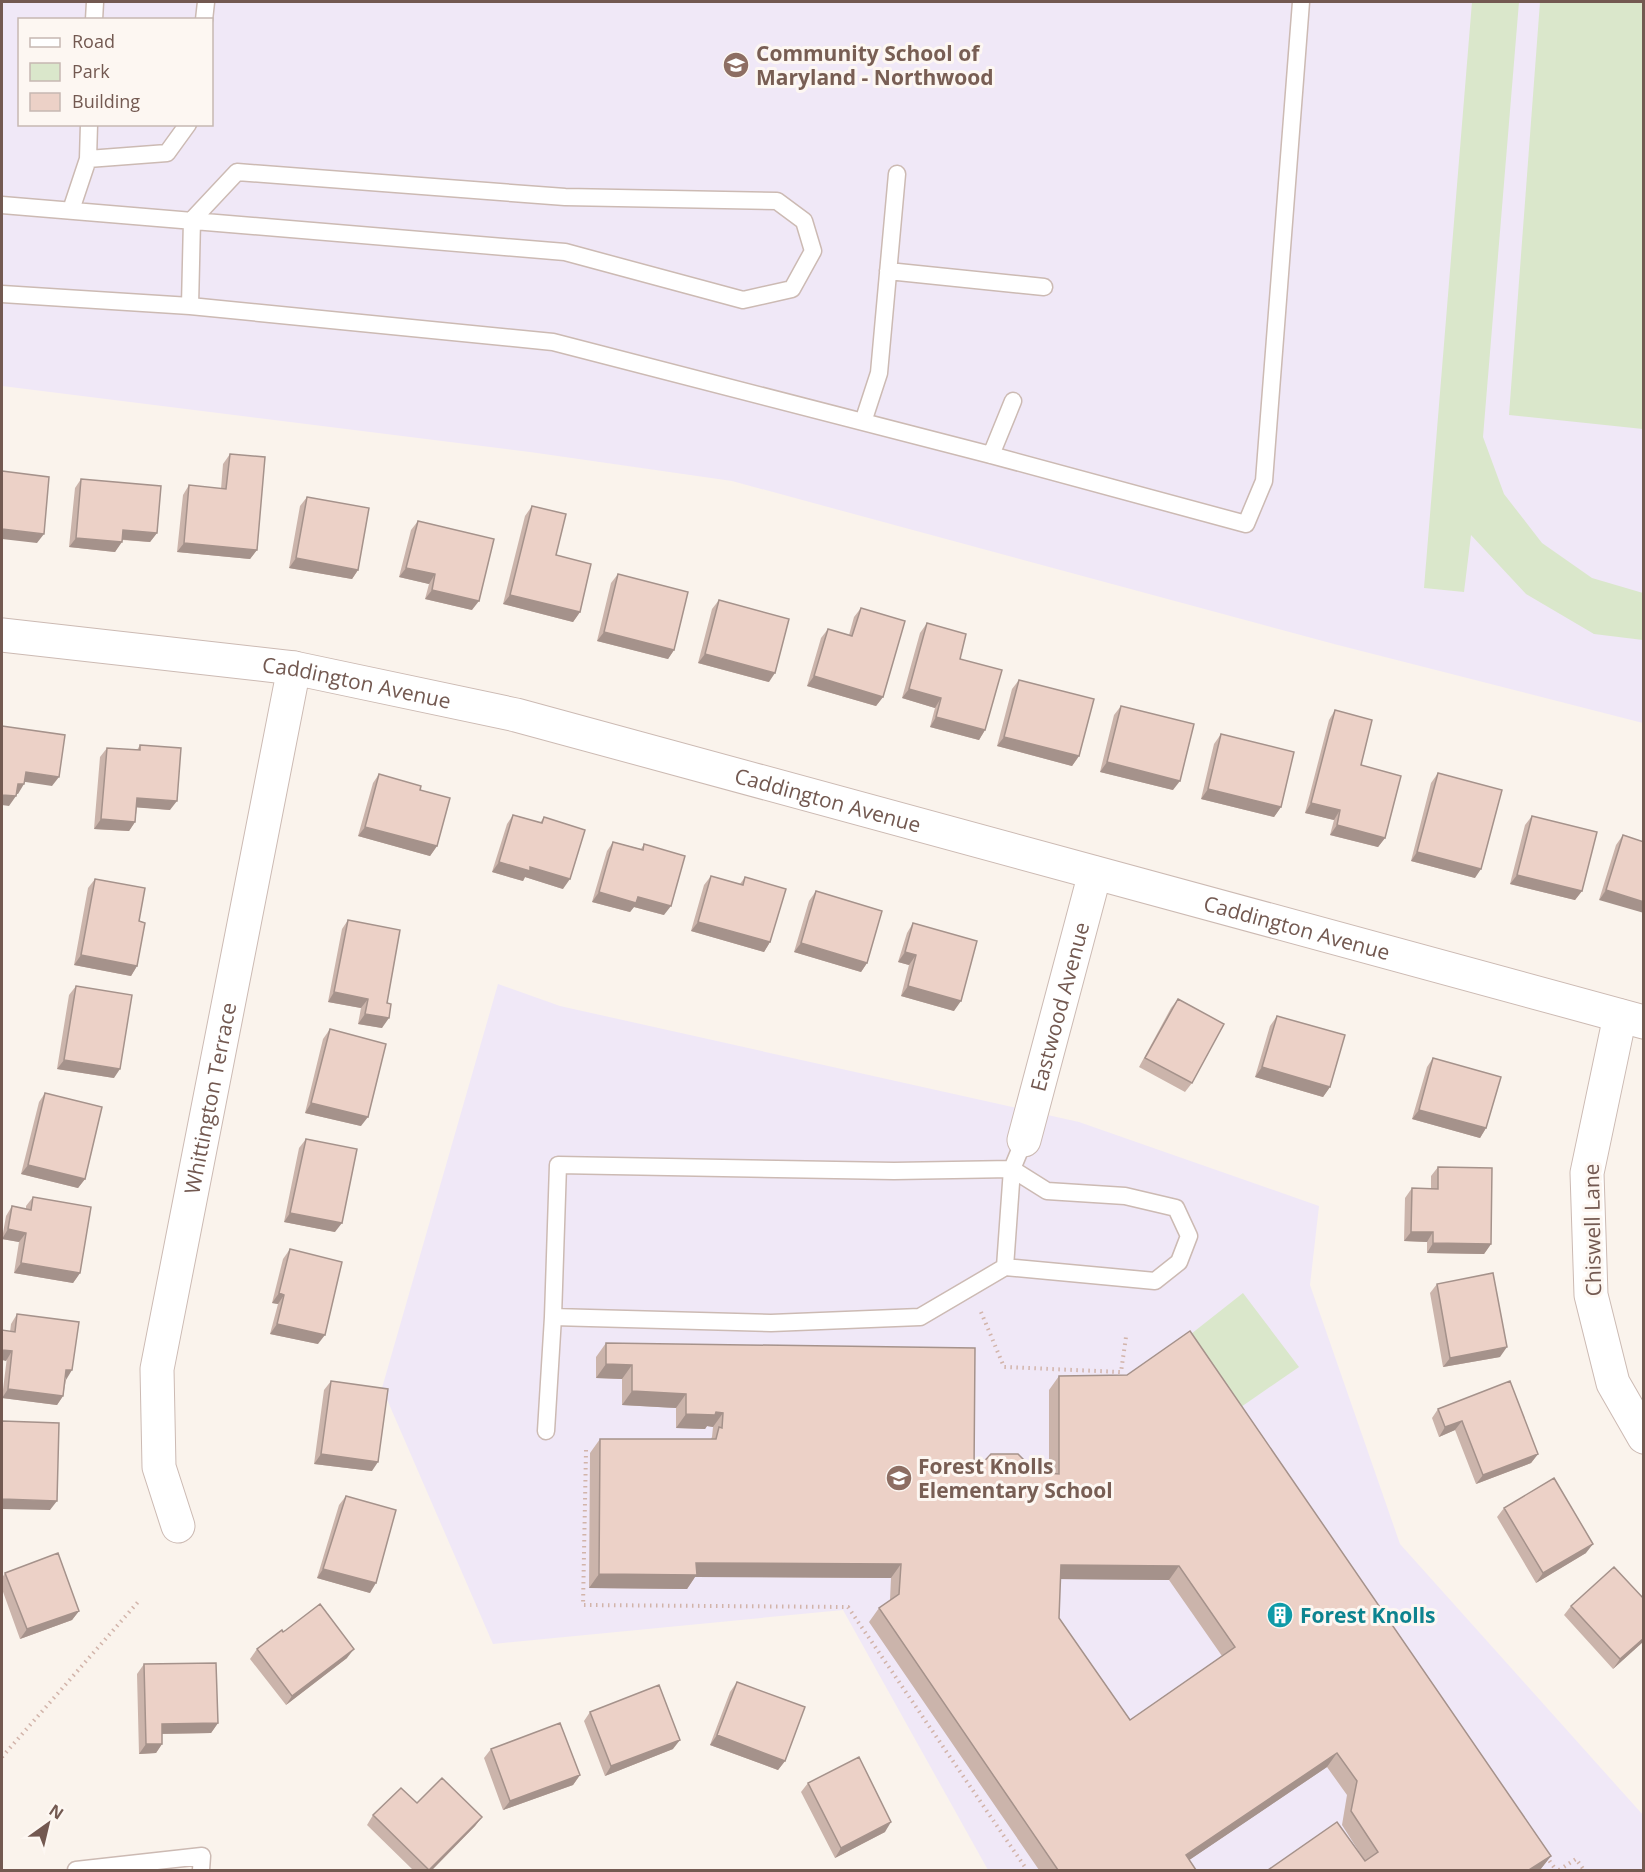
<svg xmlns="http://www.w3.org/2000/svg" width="1645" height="1872" font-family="'Open Sans',sans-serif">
<rect width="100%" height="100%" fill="#faf3ec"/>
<!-- education -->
<path fill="#f0e8f7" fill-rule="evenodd" d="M2,2h1641v721l-309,-79 -602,-163 -202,-29 -528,-66zM20,20h192v104h-192z
M498,984l62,22 519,116 240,84 -9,79 90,259 243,271v55h-655l-145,-260 -350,34 -111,-256z"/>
<!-- green -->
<path fill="#dae7cb" d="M1472,2h47l-36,435 21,57 38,49 50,35 51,15v47l-49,-6 -68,-40 -55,-59 -7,57 -40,-4z
M1540,2h103v427l-134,-14z
M1243,1293l56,74 -58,40 -50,-73z"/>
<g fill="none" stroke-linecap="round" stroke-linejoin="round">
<defs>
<path id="lane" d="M94,20l1,-18
M204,20l2,-18
M88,159l79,-6 21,-29
M2,205l563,47 178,48 49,-11 21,-38 -9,-30 -27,-20 -212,-4 -328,-25 -45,48 -2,86
M71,210l17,-51 1,-35
M888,271l156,16
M2,294l188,12 363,36 438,113 255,69 18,-43 37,-479
M863,422l16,-49 18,-199
M991,455l22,-54
M1005,1267l7,-98 12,-29
M546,1431l7,-114 5,-152 336,6 118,-2 35,22 78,5 51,12 13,28 -10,26 -24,19 -150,-14 -85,50 -149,6 -218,-6
M76,1870l126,-14 -1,14"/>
<g id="street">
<path id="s1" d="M2,635l292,33 222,47 1128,307"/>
<path d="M1620,1016l-33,157 4,122 22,88 31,54"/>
<path id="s2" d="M1024,1140l71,-267"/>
<path id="s3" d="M178,1526l-19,-59 -2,-98 137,-701"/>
</g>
</defs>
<!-- lane casing -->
<use href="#lane" stroke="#ccbab3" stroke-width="19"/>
<!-- street casing -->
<use href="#street" stroke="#ccbab3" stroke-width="35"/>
<!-- path -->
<path stroke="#d2b4aa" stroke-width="4" stroke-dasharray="1.5 4.5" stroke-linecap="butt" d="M981,1312l23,55 117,5 5,-35
M586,1450l-3,155 265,2 179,263
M2,1757l136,-155
M1546,1856l10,14
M1559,1870l17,-11 8,11"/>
<!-- lane -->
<use href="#lane" stroke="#fff" stroke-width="16"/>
<!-- street -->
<use href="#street" stroke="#fff" stroke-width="33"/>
</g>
<!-- wall -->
<path fill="#cbb4ab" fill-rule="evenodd" d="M230,454l27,96 -7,9 -73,-7 6,-57 6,-10 32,4 2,-25z
M81,479l76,54 -7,9 -28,-2 -7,12 -46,-5 6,-59z
M307,497l51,73 -6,9 -63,-11 11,-62z
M532,506l24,49 24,57 -7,10 -70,-18 22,-88z
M418,521l54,89 -47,-11 4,-15 -30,-7 12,-47z
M618,574l56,76 -6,9 -71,-18 14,-58z
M719,600l50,82 -71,-19 14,-54z
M861,608l22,89 -7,9 -69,-20 14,-48 7,-9 21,6 5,-18z
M927,623l33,36 25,71 -6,10 -49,-13 5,-19 -33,-10 18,-65z
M1019,680l60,76 -7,10 -75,-20 15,-57z
M1121,706l52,84 -73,-18 14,-57z
M1335,710l26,55 24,73 -7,9 -48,-12 4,-15 -29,-7 24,-93z
M1221,734l60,73 -7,10 -73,-18 13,-55z
M140,745l30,65 -33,-3 -2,15 -6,9 -35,-2 6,-72 7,-9 30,2z
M1438,773l37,105 -64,-17 20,-78z
M379,774l41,16 17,56 -7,10 -72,-20 15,-53z
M513,815l27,8 4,-6 19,72 -38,-12 -2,4 -31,-9 15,-48z
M1532,816l50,75 -7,9 -65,-16 15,-59z
M1623,835l21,7 -45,58 17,-55z
M613,842l28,7 3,-5 20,71 -30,-8 -4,5 -38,-10 15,-51z
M711,876l29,8 5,-7 25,65 -6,10 -73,-21 13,-46z
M95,879l44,42 -2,45 -6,10 -57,-11 14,-77z
M816,891l51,72 -6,9 -67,-20 15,-51z
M348,920l39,83 -5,25 -24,-4 3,-16 -33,-6 14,-73z
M913,923l41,88 -53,-15 8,-31 -11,-3 9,-29z
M76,986l38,92 -57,-9 12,-74z
M1178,999l14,84 -7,9 -46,-25 32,-59z
M1277,1016l53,71 -7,10 -68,-20 15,-51z
M330,1029l31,97 -56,-13 18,-74z
M1433,1058l53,70 -6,10 -68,-19 15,-52z
M45,1093l40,86 -7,9 -57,-14 18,-72z
M306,1139l29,93 -51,-10 15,-74z
M1438,1167l53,77 -7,10 -57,-1v-11l-23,-1 1,-43 7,-10 19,1v-13z
M33,1197l47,76 -7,10 -59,-10 5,-31 -17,-3 4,-23 6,-10 14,3v-3z
M290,1249l28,95 -48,-10 8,-30 -6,-1 11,-44z
M1437,1284l63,73 -57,10 -13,-74z
M17,1314l49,66 -3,16 -6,9 -55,-7 9,-74z
M606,1343l368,129h62l13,1v-83l10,-14 492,480 -11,14h-272l95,-12 -21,-33 5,-30 -20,-28 -138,93 7,10h-157l-170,-248 10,-14 11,-8 1,-22 -196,-1 -8,12 -98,-1 1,-135 10,-14h111l1,-2 1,-10 -6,-1 -2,3 -29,-1v-20l-54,-3v-26l-26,-1v-21zM1060,1579l109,1 53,76 -92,64 -71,-102z
M331,1381l41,90 -58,-7 10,-74z
M1438,1409l100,45 -7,9 -55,21 -21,-54 -16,7 -7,-19z
M346,1496l24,97 -53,-15 22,-73z
M1504,1508l82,45 -50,30 -39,-66z
M5,1573l74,38 -7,9 -52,19 -18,-50v-11z
M1644,1599v42l-31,28 -49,-54 7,-9z
M283,1632l64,26 -61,47 -36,-46 7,-10z
M144,1664l74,59 -7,10 -49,1v10l-6,9 -17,1 -2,-80z
M737,1682l48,79 -7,9 -68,-25 20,-53z
M590,1712l83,37 -68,27 -21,-55z
M491,1749l89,26 -7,10 -70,25 -19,-52z
M808,1783l77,49 -50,26 -34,-66z
M417,1803l65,14 -7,9 -43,44h-19l-46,-45 6,-10z"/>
<!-- shaded-wall -->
<path fill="#a5928b" d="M2,529l42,5 -7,9 -35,-4z
M123,530l34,3 -7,9 -34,-3z
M76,538l46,4 -7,10 -46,-5z
M184,543l73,7 -7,9 -73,-7z
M296,558l62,12 -6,9 -63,-11z
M406,568l29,6 -6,10 -30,-7z
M432,590l47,11 -7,9 -47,-11z
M510,595l70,17 -7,10 -70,-18z
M604,632l70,18 -6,9 -71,-18z
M705,654l70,19 -6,9 -71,-19z
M814,676l69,21 -7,9 -69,-20z
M909,689l32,9 -6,10 -33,-10z
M936,717l49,13 -6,10 -49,-13z
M1004,737l75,19 -7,10 -75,-20z
M1107,762l73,19 -7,9 -73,-18z
M26,772l33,5 -7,9 -33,-5z
M18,784h6l-6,10 -7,-1z
M1208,789l73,18 -7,10 -73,-18z
M2,795l14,1 -7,10 -7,-1z
M137,798l40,3 -7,9 -39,-3z
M1311,803l29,7 -6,10 -29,-7z
M101,819l34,3 -6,9 -35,-2z
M1337,825l48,13 -7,9 -48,-12z
M365,827l72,19 -7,10 -72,-20z
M1417,852l64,17 -6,9 -64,-17z
M499,862l31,5 40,12 -7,10 -38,-12 -2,4 -31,-9z
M1517,875l65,16 -7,9 -65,-16z
M1606,890l38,12v11l-45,-13z
M599,892l39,5 33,9 -7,9 -30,-8 -4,5 -38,-10z
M698,922l72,20 -6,10 -73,-21z
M801,943l66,20 -6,9 -67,-20z
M905,952l11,3 -7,10 -11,-3z
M81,955l56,11 -6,10 -57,-11z
M908,986l53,15 -7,10 -53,-15z
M334,992l34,7 -7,9 -33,-6z
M365,1014l24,4 -7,10 -24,-4z
M64,1060l56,9 -6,9 -57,-9z
M1262,1067l68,20 -7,10 -68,-20z
M311,1103l57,14 -7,9 -56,-13z
M1419,1110l67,18 -6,10 -68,-19z
M28,1165l57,14 -7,9 -57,-14z
M290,1213l52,10 -7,9 -51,-10z
M8,1229l18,4 -7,9 -17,-3z
M1411,1232h22l-6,10 -23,-1z
M1433,1243l58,1 -7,10 -57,-1z
M21,1263l59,10 -7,10 -59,-10z
M279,1293l5,2 -6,9 -6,-1z
M277,1324l48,11 -7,9 -48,-10z
M1507,1347l-7,10 -57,10 7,-9z
M2,1350l10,1 -6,10 -4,-1z
M606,1364l26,1 -10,14 -26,-1z
M66,1370h6l-6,10z
M8,1389l55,7 -6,9 -55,-7z
M632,1391l54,3 -10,14 -54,-3z
M716,1412l7,1 -10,14 -6,-1 -2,3 -29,-1 10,-14z
M1462,1421l-7,9 -16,7 6,-10z
M321,1454l57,8 -6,9 -58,-7z
M1538,1454l-7,9 -55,21 7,-9z
M2,1499l55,2 -7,9 -48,-1z
M1593,1544l-7,9 -50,30 7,-10z
M696,1563l205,1 -10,14 -196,-1 -8,12 -98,-1 10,-14z
M1061,1565l118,1 -10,14 -118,-1z
M323,1569l53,14 -6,10 -53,-15z
M79,1611l-7,9 -52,19 7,-10z
M1644,1638v3l-31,28 7,-10z
M354,1649l-7,9 -61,47 6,-9z
M218,1723l-7,10 -56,1 7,-10z
M717,1735l68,26 -7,9 -68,-25z
M680,1740l-7,9 -68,27 6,-10z
M146,1744h16l-6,9 -17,1z
M1337,1753l-10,14 -151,102 10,-14z
M580,1775l-7,10 -70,25 7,-9z
M482,1817l-7,9 -43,44h-3z
M891,1822l-6,10 -50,26 6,-10z
M1551,1856l-11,14h-11z"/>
<!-- building -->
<path fill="#ecd1c7" stroke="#a5928b" stroke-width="1.5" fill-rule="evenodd" d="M230,454l35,3 -8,93 -73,-7 5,-58 37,4z
M2,471l47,6 -5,57 -42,-5z
M81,479l80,7 -4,47 -34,-3 -1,12 -46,-4z
M307,497l62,11 -11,62 -62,-12z
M532,506l34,8 -10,41 35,9 -11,48 -70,-17z
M418,521l76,18 -15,62 -47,-11 3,-16 -29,-6z
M618,574l70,18 -14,58 -70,-18z
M719,600l70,19 -14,54 -70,-19z
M861,608l44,13 -22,76 -69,-21 14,-47 24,7z
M927,623l39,11 -6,25 42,11 -17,60 -49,-13 5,-19 -32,-9z
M1019,680l75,19 -15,57 -75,-19z
M1121,706l73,18 -14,57 -73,-19z
M1335,710l37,10 -11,45 40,11 -16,62 -48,-13 3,-15 -29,-7z
M2,726l63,9 -6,42 -33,-5 -2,12h-6l-2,12 -14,-1z
M1221,734l73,18 -13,55 -73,-18z
M140,745l41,3 -4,53 -40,-3 -2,24 -34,-3 6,-71 33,2z
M1438,773l64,17 -21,79 -64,-17z
M379,774l42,12 -1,4 30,8 -13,48 -72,-19z
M513,815l29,8 2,-6 41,13 -15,49 -40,-12v4l-31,-9z
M1532,816l65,16 -15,59 -65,-16z
M1623,835l21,7v60l-38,-12z
M613,842l30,8 1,-6 41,12 -14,50 -33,-9 -2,6 -37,-11z
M711,876l32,9 2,-8 41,12 -16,53 -72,-20z
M95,879l50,9 -6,33 6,2 -8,43 -56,-11z
M816,891l66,20 -15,52 -66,-20z
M348,920l52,10 -13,73 4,1 -2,14 -24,-4 3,-15 -34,-7z
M913,923l64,18 -16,60 -53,-15 8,-31 -11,-3z
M76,986l56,9 -12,74 -56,-9z
M1178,999l46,25 -32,59 -47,-25z
M1277,1016l68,19 -15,52 -68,-20z
M330,1029l56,15 -18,73 -57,-14z
M1433,1058l68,19 -15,51 -67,-18z
M45,1093l57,14 -17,72 -57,-14z
M306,1139l51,10 -15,74 -52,-10z
M1438,1167l54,1 -1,76 -58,-1v-11h-22l1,-44 26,1z
M33,1197l58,10 -11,66 -59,-10 5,-30 -18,-4 4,-23 19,4z
M290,1249l52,13 -17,73 -48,-11 7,-29 -5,-2z
M1493,1273l14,74 -57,11 -13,-74z
M17,1314l62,8 -7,48h-6l-3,26 -55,-7 4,-38 -10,-1v-20l13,2z
M1190,1331l361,525 -22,14h-261l69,-48 28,39 13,-9 -27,-41 6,-30 -20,-28 -151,102 10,15h-138l-179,-262 20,-14 2,-30 -205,-1 1,12 -98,-1 1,-135h116l3,-12 3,1 1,-15 -7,-1 -1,3 -29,-1v-20l-54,-3v-26l-26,-1v-21l369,5 -1,124 17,-18h27l18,18 23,2v-98l68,-1zM1061,1565l118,1 56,81 -105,73 -71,-102z
M331,1381l57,8 -10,73 -57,-8z
M1510,1381l28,73 -55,21 -21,-54 -17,6 -7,-18z
M2,1421l57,2 -2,78 -55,-2z
M1554,1478l39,66 -50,29 -39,-65z
M346,1496l50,14 -20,73 -53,-14z
M58,1553l21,58 -52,18 -22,-56z
M1614,1567l30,32v39l-24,21 -49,-53z
M320,1604l34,45 -62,47 -35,-47 25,-19 1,2 3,-2z
M216,1663l2,60 -56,1v20h-16l-2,-80z
M737,1682l68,25 -20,54 -68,-26z
M659,1685l21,55 -69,26 -21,-54z
M560,1723l20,52 -70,26 -19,-52z
M859,1757l32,65 -50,26 -33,-65z
M442,1778l40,39 -53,53 -56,-55 28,-27 16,15z"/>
<!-- icons -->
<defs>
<symbol id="school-disc" viewBox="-11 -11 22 22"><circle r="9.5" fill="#8d6e63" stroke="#fdf7f2"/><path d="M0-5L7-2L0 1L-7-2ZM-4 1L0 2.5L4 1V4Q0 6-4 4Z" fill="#fff"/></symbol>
<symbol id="building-disc" viewBox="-11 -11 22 22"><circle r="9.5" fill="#0f9aa8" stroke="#fdf7f2"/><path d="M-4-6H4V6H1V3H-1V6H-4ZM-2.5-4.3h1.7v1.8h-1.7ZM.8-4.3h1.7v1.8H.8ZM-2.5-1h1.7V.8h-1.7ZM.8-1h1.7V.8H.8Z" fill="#fff"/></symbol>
</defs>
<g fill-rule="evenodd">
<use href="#school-disc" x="721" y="50" width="30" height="30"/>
<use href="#school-disc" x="884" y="1463" width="30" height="30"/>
<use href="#building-disc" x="1265" y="1600" width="30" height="30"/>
</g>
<g text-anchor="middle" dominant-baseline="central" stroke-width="6" stroke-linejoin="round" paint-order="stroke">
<!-- education labels -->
<g font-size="21" font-weight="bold" fill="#785e54" stroke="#fdf7f2" text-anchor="start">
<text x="756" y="53">Community School of<tspan x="756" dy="24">Maryland - Northwood</tspan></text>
<text x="918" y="1466">Forest Knolls<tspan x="918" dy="24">Elementary School</tspan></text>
</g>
<!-- street labels -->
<g font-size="21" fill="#735951" stroke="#fdf7f2">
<text stroke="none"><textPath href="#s1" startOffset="358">Caddington Avenue</textPath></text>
<text stroke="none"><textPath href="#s1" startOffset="844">Caddington Avenue</textPath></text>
<text stroke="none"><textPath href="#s1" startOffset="1330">Caddington Avenue</textPath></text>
<text stroke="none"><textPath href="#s2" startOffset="138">Eastwood Avenue</textPath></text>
<text stroke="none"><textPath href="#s3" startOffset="436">Whittington Terrace</textPath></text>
<text transform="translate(1592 1230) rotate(-91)">Chiswell Lane</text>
</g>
<!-- culture labels -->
<g font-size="21" font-weight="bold" fill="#0d838f" stroke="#fdf7f2" text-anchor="start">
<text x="1300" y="1615">Forest Knolls</text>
</g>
</g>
<!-- border -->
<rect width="1645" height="1872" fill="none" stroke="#735951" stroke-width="6"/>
<!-- legend -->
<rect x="18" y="18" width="195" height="108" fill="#fdf7f2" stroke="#c6b8b2" stroke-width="1.5"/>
<rect x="30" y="38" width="30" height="9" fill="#ffffff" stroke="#c6b8b2" stroke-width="1.5"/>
<text x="72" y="48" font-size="18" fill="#735951">Road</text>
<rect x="30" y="63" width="30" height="18" fill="#dae7cb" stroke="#c6b8b2" stroke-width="1.5"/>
<text x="72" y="78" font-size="18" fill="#735951">Park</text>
<rect x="30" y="93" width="30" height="18" fill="#ecd1c7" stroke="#c6b8b2" stroke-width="1.5"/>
<text x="72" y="108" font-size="18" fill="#735951">Building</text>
<!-- north arrow -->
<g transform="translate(48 1824) rotate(34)" stroke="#fdf7f2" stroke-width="4.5" paint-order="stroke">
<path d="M0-4.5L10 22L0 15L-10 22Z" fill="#735951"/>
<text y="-9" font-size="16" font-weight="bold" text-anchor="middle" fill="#735951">N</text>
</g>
</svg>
